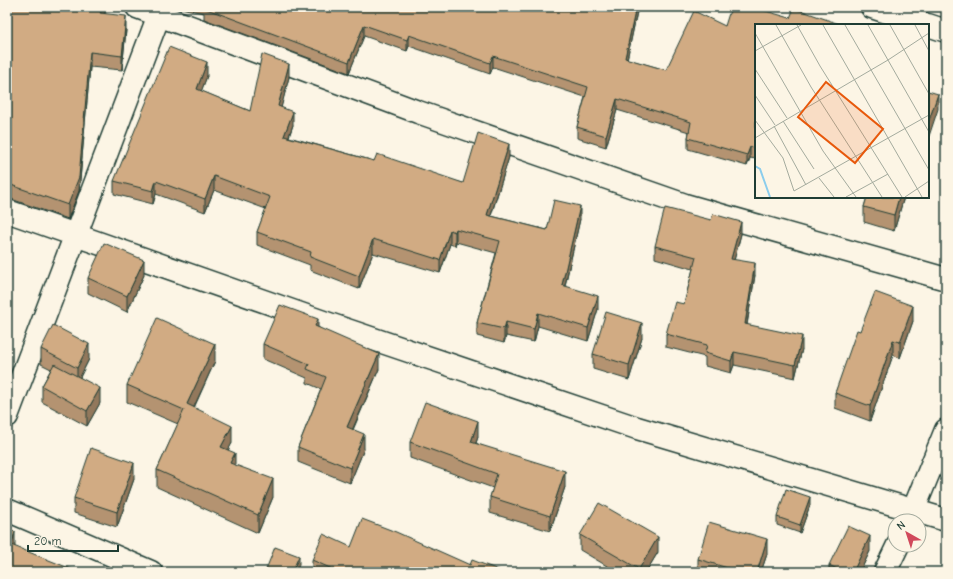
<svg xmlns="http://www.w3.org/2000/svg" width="953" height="579" font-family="'Comic Neue',sans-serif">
<rect width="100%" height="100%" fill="#fcf5e5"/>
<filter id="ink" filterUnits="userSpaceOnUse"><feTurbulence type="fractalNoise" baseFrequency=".025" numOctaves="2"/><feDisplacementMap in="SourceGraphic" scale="8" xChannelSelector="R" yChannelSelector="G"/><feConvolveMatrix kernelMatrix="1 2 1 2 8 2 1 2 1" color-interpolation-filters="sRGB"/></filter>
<g filter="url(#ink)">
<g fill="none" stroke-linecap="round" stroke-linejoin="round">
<defs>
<path id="street" d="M137,7l281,105 267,93 261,74
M872,7l55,18
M928,25l18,6
M7,211l322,113 308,104 309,92
M7,416l155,-409
M7,510l144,62
M909,521l37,-91
M885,572l13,-27"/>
</defs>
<!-- street casing -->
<use href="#street" stroke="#1f3d34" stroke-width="25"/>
<!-- street -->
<use href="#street" stroke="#fcf5e5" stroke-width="22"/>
</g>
<!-- wall -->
<path fill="#b49371" stroke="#1f3d34" d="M105,7v6l21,17 -4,40 -32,-3 -11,124 -11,28 -57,-20h-4v-183z
M176,7h462l-11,52 39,11 59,-44 65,-8 52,7h-86v134l-6,-1 -3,8 -59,-17v-11l1,-6 -72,-22 -11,37 -29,-9v-11l8,-30 -92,-30 -3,7 -81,-28 -2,5 -43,-15 -15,37 -145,-54v-6z
M207,76l-6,15 49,20 39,-34 -8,30 12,18 -4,12 85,24 89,22 46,-26 -18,59 56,14 33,-11 -15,67 33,23 -10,32 -50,-15 -4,16 -28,-6 -2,7 -27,-7v-13l19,-70 -40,-11 -1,4 -5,-2 -10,29 -67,-20 -14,36 -49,-19v-5l-53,-20v-13l9,-23 -52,-19 -9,22 -49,-18 -3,10 -39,-10v-13z
M867,197h37l-10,34 -30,-9v-15z
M741,234l-7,26 21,15 -8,50 55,24 -7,29 -61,-13 -3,8 -26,-7v-9l-39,-10v-13l18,-30 9,-35 -38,-11v-12z
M144,275l-17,37 -39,-19v-15z
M913,321l-13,37 -7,-3 -23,66 -35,-13v-15l25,-62z
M318,327l61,42 -26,61 11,19 -14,34 -52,-21v-15l23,-58 -14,-6v-5l-44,-19v-15z
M642,338l-13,42 -36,-11v-15z
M41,349l48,10 -9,18 20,26 -13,23 -45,-24v-16l9,-17 -10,-5z
M215,361l-21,47 38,35 -4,7 7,15 38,32 -15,36 -101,-46v-17l21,-46 -51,-22v-17z
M478,437l-2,6 89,44 -15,44 -60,-18v-16l3,-9 -83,-30v-16z
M134,479l-17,48 -43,-14v-15z
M810,505l-10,28 -23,-8v-8z
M580,535l78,17 -12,20h-29l-37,-22z
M351,547l119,18 34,7h-192v-12z
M870,551l-10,21h-31v-7z
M767,554l-6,18h-63v-13z"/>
<!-- shaded-wall -->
<path fill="#92785c" stroke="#1f3d34" d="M103,7h2v10l-5,-4z
M636,7h2l-13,62v-11z
M126,16v14l-4,40v-14z
M364,25v11l-15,37v-11z
M409,35v11l-2,5v-11z
M90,52v15l-11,124 -11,28v-14z
M493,56v11l-3,7v-11z
M207,62v14l-10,27v-14z
M289,64v13l-11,43v-14z
M938,94v15l-10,30v-16z
M617,99v11l-11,37v-11z
M293,112v13l-9,24v-13z
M509,144v13l-22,71v-13z
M750,147v11l-3,8v-11z
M214,176v14l-9,22v-13z
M156,181v13l-3,10v-13z
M899,197h5l-10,34v-16z
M580,206v13l-18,79v-13z
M741,222v12l-10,38v-13z
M456,229v13l-1,4v-14z
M450,230v14l-10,29v-13z
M373,239v14l-14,36v-13z
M144,260v15l-17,37v-16z
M755,263v12l-10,61v-12z
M598,296v13l-10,32v-13z
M913,306v15l-13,37v-16z
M538,313v13l-4,16v-13z
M318,319v15l-3,-8z
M506,322v14l-2,7v-14z
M642,323v15l-13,42v-15z
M802,336v13l-7,29v-13z
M893,340v15l-23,66v-15z
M89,344v15l-12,24v-15z
M215,344v17l-28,61v-18z
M734,352v13l-3,8v-12z
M379,354v15l-32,73v-15z
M100,388v15l-13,23v-15z
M478,421v16l-7,20v-15z
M232,426v17l-11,21v-17z
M364,434v15l-14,34v-15z
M235,453v17l-5,-7z
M134,463v16l-17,48v-15z
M565,471v16l-15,44v-15z
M273,479v18l-15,36v-18z
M810,497v8l-10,28v-8z
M15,532v15l-4,-2z
M870,536v15l-10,21h-7z
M658,537v15l-12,20h-7v-3z
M767,539v15l-6,18h-4z
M299,556v9l-3,7h-4z"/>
<!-- building -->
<path fill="#d1ab83" stroke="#1f3d34" d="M11,7h92l-3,6 26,3 -4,40 -32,-4 -11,125 -11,28 -57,-20 -4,-1v-168z
M205,7h431l-11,51 41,12 28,-59 31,15 6,-19h21l38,11 4,-10 48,17h-86v123l-6,-1 -3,8 -59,-17 3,-16 -74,-23 -11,37 -29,-9 11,-40 -95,-31 -3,7 -81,-28 -2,5 -43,-15 -15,37 -145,-54z
M169,47l38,15 -10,27 53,22 12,-57 27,10 -11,42 15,6 -9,24 90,25 3,-7 86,29 15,-50 31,11 -22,71 60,15 7,-30 26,6 -18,79 36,11 -10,32 -50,-15 -4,16 -28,-7 -2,7 -27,-6 23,-82 -44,-12 -1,3 -5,-2 -10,30 -67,-21 -14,37 -49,-19 1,-5 -54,-20 13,-35 -56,-21 -9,23 -49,-18 -3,10 -39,-10z
M928,91l10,3 -10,29z
M867,197h32l-5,18 -30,-8z
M665,208l46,12 2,-6 28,8 -10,37 24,4 -10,61 57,12 -7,29 -61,-13 -3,9 -26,-8 2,-8 -41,-11 9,-32 9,2 12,-47 -41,-11z
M104,243l40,17 -17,36 -39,-18z
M875,292l38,14 -13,36 -7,-2 -23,66 -35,-13 22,-63 3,1z
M280,305l38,14 -3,7 64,28 -32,73 17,7 -14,34 -52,-21 28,-70 -19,-8 2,-5 -46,-20z
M606,312l36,11 -13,42 -36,-11z
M157,318l58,26 -28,60 45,22 -11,21 14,6 -5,10 43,16 -15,36 -101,-45 27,-60 -57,-25z
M53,325l36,19 -12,24 -36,-19z
M54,364l46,24 -13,23 -45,-25z
M425,402l53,19 -7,21 94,29 -15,45 -60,-19 7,-23 -87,-32z
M91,448l43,15 -17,49 -43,-14z
M786,489l24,8 -10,28 -23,-8z
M599,503l59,34 -19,32 -59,-34z
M362,519l34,13 74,33 2,-5 32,12h-165l-27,-12 11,-26 28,13z
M709,522l58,17 -10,33h-16l-43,-13z
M848,526l22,10 -17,36h-10l-14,-7z
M7,529l8,3 -4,13 68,27h-72z
M275,547l24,9 -7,16h-27z"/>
</g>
<!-- overview -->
<g transform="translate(755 24)">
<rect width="174" height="174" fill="#fcf5e5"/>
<path fill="none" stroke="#8bcdec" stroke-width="2" d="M0,142l5,3 10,28"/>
<path fill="none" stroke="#a4ab9e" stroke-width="1" d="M21,1l35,62 71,110M42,1l23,41 82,131M68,1l99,172M90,1l84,145M113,1l61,107M135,1l39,69M160,1l14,26M0,9l68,118 33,46M0,27l46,-26M0,45l32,49M0,71l20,30M0,96l28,38 11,33 135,-76M28,97l31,48M19,102l32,59M0,114l133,-78 41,-27M64,154l15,19M91,173l42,-23M150,173l24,-16"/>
<path fill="#e8590c" fill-opacity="0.15" stroke="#e8590c" stroke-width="2" d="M71,58l57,47 -28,34 -57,-46z"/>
<rect width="174" height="174" fill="none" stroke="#1f3d34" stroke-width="2"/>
</g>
<!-- margin -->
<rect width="953" height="579" fill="none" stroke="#fcf5e5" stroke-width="24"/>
<rect x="12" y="12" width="929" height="555" fill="none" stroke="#1f3d34" stroke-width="1.5" filter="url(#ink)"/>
<!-- north arrow -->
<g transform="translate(907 533) rotate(321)"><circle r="19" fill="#fcf5e5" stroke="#a4ab9e"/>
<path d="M0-3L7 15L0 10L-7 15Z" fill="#d1495b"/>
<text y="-6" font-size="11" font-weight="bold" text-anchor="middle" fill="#1f3d34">N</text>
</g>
<!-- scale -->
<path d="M28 545v6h90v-6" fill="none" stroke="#1f3d34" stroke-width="2"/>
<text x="34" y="545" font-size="12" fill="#1f3d34" stroke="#fcf5e5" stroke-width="3" paint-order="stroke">20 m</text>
</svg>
